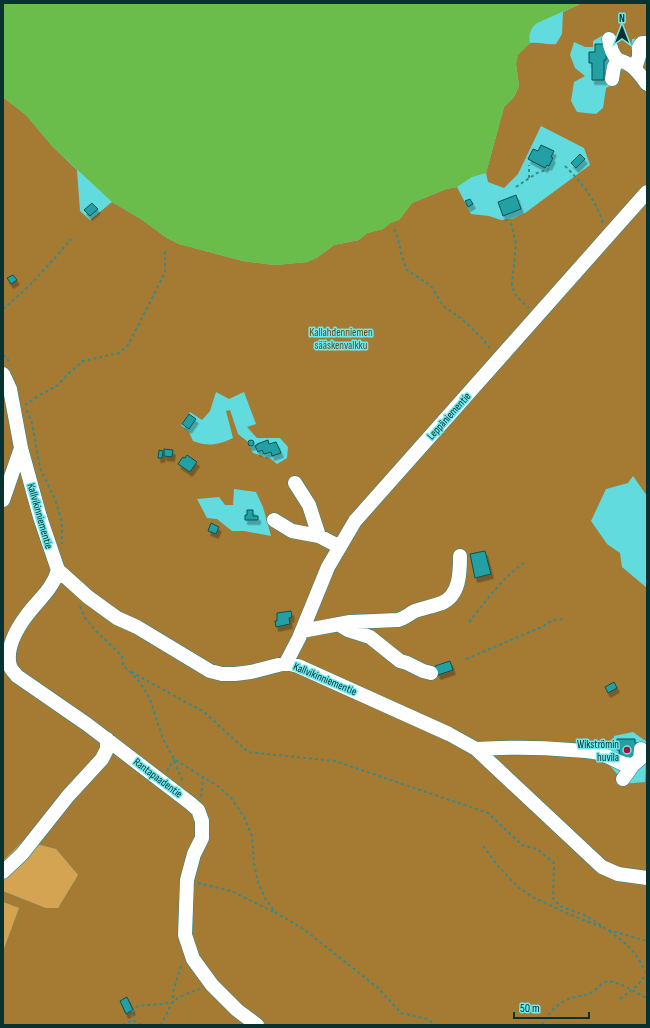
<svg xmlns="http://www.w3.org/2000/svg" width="650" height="1028" font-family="'Sofia Sans Condensed',sans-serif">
<defs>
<filter id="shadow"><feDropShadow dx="2.5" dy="4.5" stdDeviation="0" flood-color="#0004"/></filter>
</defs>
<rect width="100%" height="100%" fill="#62dbde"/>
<!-- green -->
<path fill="#d5a452" d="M23,841l33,8 22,26 -20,33h-12l-43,-17v-30z
M3,902l16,6 -16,43z"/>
<!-- forest -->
<path fill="#a57b34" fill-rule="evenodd" d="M582,3h65v35l-15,1 -1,10 5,8 11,-8v400l-1,8 1,1v38l-14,-20 -5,7 -22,6 -15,32 16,23 13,9 2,14 25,21v154l-14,-10 -19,4 -1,8h-46l39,17 11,13 5,10 23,-2 1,-23 1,1v265h-644v-74l16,-43 -16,-6v-11l43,17h12l20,-33 -22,-26 -33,-8 -20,20v-764l23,18 27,32 24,23 3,41 10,9 22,-18 29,17 26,19 12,6 64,17 32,4 32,-3 11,-5 16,-12 25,-5 8,-7 16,-4 8,-7 8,-2 13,-17 34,-14 11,-2 14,27 18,2 12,4 11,-1 13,-6 65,-48 -6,-17 -43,-22 -23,48 -14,14 -16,-6 -2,-9 18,-66 10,-10 5,-11 -3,-22 2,-10 12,-11c10,-1 17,2 26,1l6,-10 1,-22zM605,34l26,39 -11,-4 -2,13 -12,6 -3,20 -7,6 -19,-2 -6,-11 3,-19 11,-6 -10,-8 -5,-13 4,-13 11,5h8v-6zM216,392l13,7 15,-7 12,32 -9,3 10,11h23l8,9 -1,11 -10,6 -6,-5 -18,-6 -6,-12 -9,-7 -8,-24 -4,1 7,27c-15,7 -24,9 -40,3l-4,-9 -8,-7 9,-13 12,8 8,-9zM234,489l22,3 7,15 8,29 -27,-5h-12l-15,-12 -10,-1 -10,-19 22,-2 6,8h8z"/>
<!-- water -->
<path fill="#6abc4b" d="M3,3h579l-45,20c-6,5 -9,11 -7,20l-12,12 -2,9 3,22 -5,11 -10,10 -18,66 -14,4 -15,10 -11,2 -34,14 -13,17 -8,3 -8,6 -16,4 -8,7 -25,5 -16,12 -11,5 -32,3 -32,-4 -64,-17 -12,-6 -26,-19 -29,-17 -59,-55 -27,-32 -23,-18z"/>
<!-- building -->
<path fill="#23a0a3" stroke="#085153" filter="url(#shadow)" d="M595,44h12l-1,16h-2v20h-12v-17h-3v-11h6z
M541,145l13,6 -3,6 2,1 -4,8 -2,-1 -2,3 -17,-9 5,-10 5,2z
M580,154l5,5 -9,9 -5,-5z
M516,195l5,14 -18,7 -5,-14z
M470,199l3,5 -5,3 -3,-6z
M92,203l6,6 -8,7 -6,-6z
M13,275l4,5 -6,4 -4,-6z
M189,414l7,5 -7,10 -7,-5z
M268,440l1,4 7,-2 5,11 -9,3 -1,-4 -7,2 -2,-4 -4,2 -3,-6 2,-1v-1z
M248 443a3 3 0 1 1 6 0a3 3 0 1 1-6 0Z
M164,449l9,1 -1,7 -8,-1z
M159,450l4,1 -1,7h-4z
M187,455l10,7 -7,10 -12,-8 5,-7 2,1z
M247,510h6v6h5v4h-13v-5h2z
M211,523l8,4 -3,7 -8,-3z
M485,551l6,23 -16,4 -5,-24z
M291,611l1,6 -3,1 1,6 -14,3 -1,-6h2v-8z
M450,661l3,9 -15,5 -3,-9z
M614,682l3,6 -9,5 -3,-6z
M617,739h18v4h3l-2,14 -16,3 -1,-10h-2z
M127,997l6,13 -7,4 -6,-13z"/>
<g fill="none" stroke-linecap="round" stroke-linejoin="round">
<defs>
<path id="minor" d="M609,39c1,9 3,15 9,21
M635,69l4,-13v-9l3,-4h5
M612,79l2,-12 4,-7c14,3 21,13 29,24
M3,374l7,15 11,59 19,69 18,53 30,27 29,21 20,9 73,44 12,3h13l16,-2 35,-9 12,3 151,68 27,15 126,118 16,7 29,4
M295,483l14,22 10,31
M3,500l18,-52
M274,520l18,11 27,5 21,11
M58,570c-5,19 -20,30 -31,45 -10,13 -22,34 -17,51 1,4 5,7 7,10l71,49 102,78 8,7 4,11v17l-8,16 -7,26 -2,55 8,24 19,26 25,25 20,15
M338,624l10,6 22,7 30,24 7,2 16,8 8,2
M302,631l48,-9 48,-2c7,-2 11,-6 17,-9 9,-3 18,-5 27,-8 18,-8 18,-31 18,-47
M286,663l13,-25 29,-71 27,-46 292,-329
M476,749c32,-2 63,-2 95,1 10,1 21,1 30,4 13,4 18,11 32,11l7,-6 1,-10
M623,779l10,-14
M3,872l19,-18 46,-58 34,-37 5,-10v-10"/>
</defs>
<!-- minor casing -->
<use href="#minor" stroke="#248588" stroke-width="15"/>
<!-- path -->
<path stroke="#378a8c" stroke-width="2" stroke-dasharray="3 3" stroke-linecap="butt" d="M565,166c17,17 32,35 38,58
M529,178v-13
M516,187l21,-14 12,-4
M511,223l5,21 -4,40c1,11 9,17 17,24
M394,229l4,9 4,19 5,13 24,16 12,20 19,13 20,19 9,12
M3,309c25,-20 47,-45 68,-70
M3,355l4,3 3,7
M25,405l15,-10 18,-10 10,-11 15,-13 36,-8 9,-8 37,-72v-23
M27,410l5,13 8,45 15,31 7,23v22
M80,606l5,12 11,13 26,25 1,9 16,16 11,18 13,40 11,20 45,28 13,12 12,18 8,19 2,27 4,20 8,17 10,13 26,15 32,25 44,35 23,25 26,6 9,6
M469,622c17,-21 33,-44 56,-60
M466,659l76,-32 11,-7 12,-1
M131,672l73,40 44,40 87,9 153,52 34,32 15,4 17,14 -1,35 7,8 27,10 21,14 39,11
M174,761l9,21
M167,771l7,-12
M201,797l2,-19
M483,846l15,20 20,21 15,10 33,16 38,15
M198,883l33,8 45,22
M609,931c11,8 21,15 28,26 4,5 6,11 10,16
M620,999l18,-14 9,-12
M123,1025l10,-5
M141,1025l-8,-5 -2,-7 7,-7 25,-2 10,-2v-10l9,-29
M160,1025c6,-7 9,-19 13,-23 4,-5 21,-11 27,-13
M542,1025c5,-11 17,-23 29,-27 7,-2 15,-2 21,-6 7,-4 11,-13 21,-10 10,2 25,12 34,16"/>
<!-- minor -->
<use href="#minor" stroke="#fff" stroke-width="14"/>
</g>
<!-- markers -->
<circle fill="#a91132" stroke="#71e8ec" stroke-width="1.5" cx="627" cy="750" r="4"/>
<g text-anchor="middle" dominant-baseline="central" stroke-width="3" stroke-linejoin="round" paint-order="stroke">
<!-- park labels -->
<g font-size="11" fill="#694b15" stroke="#71e8ec">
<text x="341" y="332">Kallahdenniemen<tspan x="341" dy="13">sääskenvalkku</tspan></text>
</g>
<!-- street labels -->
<g font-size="11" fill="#083132" stroke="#71e8ec">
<text transform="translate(449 416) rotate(-48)">Leppäniementie</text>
<text transform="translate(40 516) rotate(74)">Kallvikinniementie</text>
<text transform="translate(325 679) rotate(23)">Kallvikinniementie</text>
<text transform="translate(158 778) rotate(37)">Rantapaadentie</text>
</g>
<!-- poi labels -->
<g font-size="11" fill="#083132" stroke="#71e8ec" text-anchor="end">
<text x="619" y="744">Wikströmin<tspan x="619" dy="13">huvila</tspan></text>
</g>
</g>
<!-- border -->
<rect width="650" height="1028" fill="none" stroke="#083132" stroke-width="8"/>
<!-- north arrow -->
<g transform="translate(622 28)" stroke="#71e8ec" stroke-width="3" paint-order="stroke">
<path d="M0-3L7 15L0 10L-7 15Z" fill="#083132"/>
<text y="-6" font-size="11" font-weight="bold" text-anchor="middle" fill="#083132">N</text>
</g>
<!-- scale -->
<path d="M514 1012v6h75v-6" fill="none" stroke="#083132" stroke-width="2"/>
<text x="520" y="1012" font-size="12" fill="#083132" stroke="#71e8ec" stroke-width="3" paint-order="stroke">50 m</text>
</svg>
